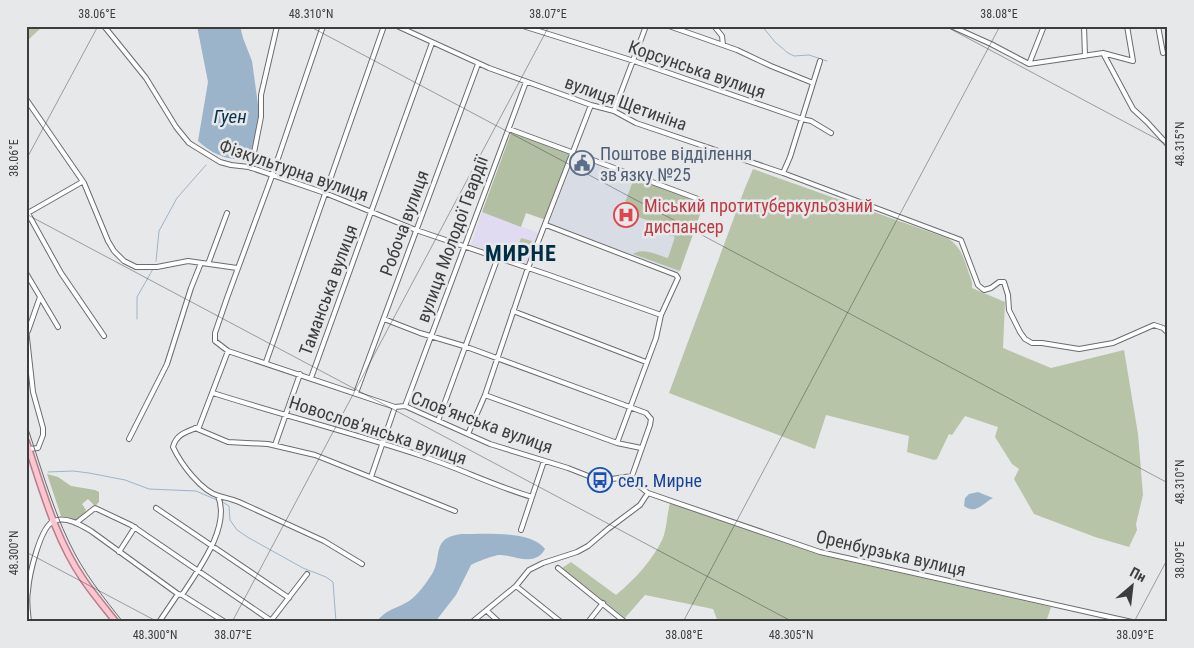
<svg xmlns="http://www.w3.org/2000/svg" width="1194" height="648" font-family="'Roboto Condensed',sans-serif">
<rect width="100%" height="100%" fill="#e7e8ea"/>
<!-- built -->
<path fill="#d8dde5" d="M574,155l124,46 5,5 -25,68 -129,-50z"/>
<!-- education -->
<path fill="#e0dbf1" d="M482,212l57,21 -12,32 -56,-20z"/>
<!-- green -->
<path fill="#b7c4a8" d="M26,26h17l-17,16z
M753,169l194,69c17,10 18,26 25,44v6l33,14 -2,46 48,20 73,-18 14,84 5,61 -7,29 1,6 -8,17 -34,-10 -61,-23 -20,-35 5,-10 -7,-5 -17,-27 3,-10 -33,-11 -13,19 -3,-1 -12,25 -3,1 -27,-8 2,-16 -83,-21 -11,34 -146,-56 76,-205z
M521,238l11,3 -5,14 -11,-4z
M670,503l150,52 231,52 -5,15h-328l-5,-13 -68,-14 -20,23 -63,-50 9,-6 45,33c18,-15 37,-35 47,-57 4,-11 4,-24 7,-35z"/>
<!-- forest -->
<path fill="#b2bfa3" d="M511,133l60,20 -25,67 -20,-7 -5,14 -39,-15z
M634,178l64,23 5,5 -23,65 -47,-17c10,-7 24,1 35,4l7,-21 -28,-10 2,-6 -27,-10z
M47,474l11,3 13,9 24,4 4,2v10l-4,4 -7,-7 -6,5 4,6 -6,11 -19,-5z"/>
<!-- water -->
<path fill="#9cb4ca" d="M197,26h43l3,12 9,23 7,51 -4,25 -5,21c-20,4 -37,-3 -52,-17l10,-59z
M978,492l15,6c-10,5 -17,17 -29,8l1,-8 4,-4z
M461,534c22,0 70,-4 84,15 -10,18 -28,7 -44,6 -5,-1 -25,7 -30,10l-15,30 -21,27h-59c13,-15 19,-12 33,-21 9,-6 17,-18 23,-27 11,-17 -2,-36 29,-40z"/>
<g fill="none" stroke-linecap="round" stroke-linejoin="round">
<!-- stream -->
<path stroke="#9cb4ca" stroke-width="1" d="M762,26l13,16 13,11 6,3 15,-1 18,6
M156,261l3,-30 18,-33 29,-33
M137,319v-22l16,-28
M48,472l25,-1 16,2 36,7 24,9 47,2 21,9
M221,501l8,5 1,14 7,10 12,8 54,30 23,9 7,5 3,40"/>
<defs>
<path id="minor" d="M104,26l42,52 30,49 13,16 31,19 11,3 18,2 76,26 91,37 133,45 112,40
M323,26l-51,150 -45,122 -12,35v8l13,10 167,56 10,-1 85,38 78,24 28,11 9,1 27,-4
M397,26l92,42 102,37 23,6 22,12 147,50 178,67 17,45 6,5 7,-2 8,-6h5l4,13 1,15 11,22 5,7 7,4h10l37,6 34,-6 41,-18 9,3 5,5
M523,26l111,35 168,58 9,2 20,12
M669,26l68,24 34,16 42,17
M714,26l8,10 1,9
M951,26l40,18 38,20 74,-11 30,8 -6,-35
M1084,26l1,30
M1158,26l5,27
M1103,53l30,56 14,13 21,23
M1029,64l15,-38
M26,99l58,84 24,58 6,10 10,10 12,6h21l31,-6 49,7
M614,111l32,-85
M509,129l189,70
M251,168l10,-51v-22l16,-69
M783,173l7,-16 30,-96
M26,210l35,63 43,63
M26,214l56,-32
M546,225l130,50 2,3 -17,37 -5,23 -39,105
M208,264l19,-51
M26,273l32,54
M513,311l133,51
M384,319l36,14 44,13 182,67 5,6 -1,6 -18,51 6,9 10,8 172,59 312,70
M26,329l7,63 10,36v7l-5,13 -9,1
M28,331l12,-34
M228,351l-29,76c-11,4 -23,7 -26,20 8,17 28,44 46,49 7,2 13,3 20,6l85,39 38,23
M266,362l118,-336
M311,378l121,-335
M213,393c69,22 140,40 209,63 37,12 72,30 110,41
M356,393l122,-329
M485,395l132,48 24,5
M405,406l121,-324
M438,421l60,-164
M195,428l33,14 40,2 47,11 140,56
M468,434l17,-39 43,-127 63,-163
M129,439l38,-75 24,-76 10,-25
M275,445l25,-71
M371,477l24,-70
M156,508l133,90
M76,523l19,-15 36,17 142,97
M521,530l23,-69
M119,552l16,-25
M558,568l67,54
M516,586l45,36
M182,595c16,-25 49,-68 36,-99
M487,611l12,11
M29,622c-1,-10 -3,-21 -1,-31 1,-15 12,-65 26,-70 12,-5 27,4 37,10l87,63 4,1 43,27
M159,622l19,-28
M270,622l37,-48
M472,622l44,-36 13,-16 14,-7 34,-11 11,-6 20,-17 32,-24 8,-12
M588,622l15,-19"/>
<path id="major" d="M26,441c16,47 29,97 57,138 10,15 22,29 33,43"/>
</defs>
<!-- minor casing -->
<use href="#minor" stroke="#6b6c6e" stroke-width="6"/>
<!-- major casing -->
<use href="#major" stroke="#b87d88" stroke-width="8"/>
<!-- minor -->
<use href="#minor" stroke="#fff" stroke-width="4"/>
<!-- major -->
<use href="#major" stroke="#fdc5d0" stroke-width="5"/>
<!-- tram -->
<path stroke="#68696a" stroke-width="1" d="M26,423c13,38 26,84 43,119 14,30 34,55 54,80"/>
</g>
<!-- ticks -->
<path fill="none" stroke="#3c3d3d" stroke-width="1" stroke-opacity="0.45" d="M309,26l859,457M945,26l223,119M26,160l72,-134M26,214l767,408M26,552l132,70M232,622l317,-596M683,622l317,-596M1134,622l34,-64"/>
<!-- icons -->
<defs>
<symbol id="civic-ring" viewBox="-11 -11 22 22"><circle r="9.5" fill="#e7e8ea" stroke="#5c6f8a" stroke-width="1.5"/><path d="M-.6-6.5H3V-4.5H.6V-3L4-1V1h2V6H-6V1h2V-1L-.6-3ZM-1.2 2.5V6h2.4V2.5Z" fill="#5c6f8a"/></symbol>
<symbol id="hospital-ring" viewBox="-11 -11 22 22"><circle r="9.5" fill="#e7e8ea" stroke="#e0444e" stroke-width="1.5"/><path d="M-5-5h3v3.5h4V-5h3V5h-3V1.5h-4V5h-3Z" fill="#e0444e"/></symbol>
<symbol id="bus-ring" viewBox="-11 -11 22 22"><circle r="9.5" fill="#e7e8ea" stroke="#1a4fb4" stroke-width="1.5"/><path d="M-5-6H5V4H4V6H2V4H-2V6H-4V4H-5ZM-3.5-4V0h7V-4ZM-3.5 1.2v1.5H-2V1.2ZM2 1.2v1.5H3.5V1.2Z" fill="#1a4fb4"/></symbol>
</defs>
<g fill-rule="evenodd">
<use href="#civic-ring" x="568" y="149" width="28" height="28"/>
<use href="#hospital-ring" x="612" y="201" width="28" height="28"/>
<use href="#bus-ring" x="586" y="466" width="28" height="28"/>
</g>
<g text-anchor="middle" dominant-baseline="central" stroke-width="5" stroke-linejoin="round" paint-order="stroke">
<!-- street labels -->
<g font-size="18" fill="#3c3d3d" stroke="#e7e8ea">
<text transform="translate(697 69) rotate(19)">Корсунська вулиця</text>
<text transform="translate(626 103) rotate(20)">вулиця Щетиніна</text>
<text transform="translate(294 170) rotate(19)">Фізкультурна вулиця</text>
<text transform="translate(404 223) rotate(-70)">Робоча вулиця</text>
<text transform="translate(452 239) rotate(-70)">вулиця Молодої Гвардії</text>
<text transform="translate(328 290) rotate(-70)">Таманська вулиця</text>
<text transform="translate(482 422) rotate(20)">Слов'янська вулиця</text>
<text transform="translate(378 430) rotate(18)">Новослов'янська вулиця</text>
<text transform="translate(891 553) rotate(13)">Оренбурзька вулиця</text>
</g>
<!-- service labels -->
<g font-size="18" fill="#4e5e75" stroke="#e7e8ea" text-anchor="start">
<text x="600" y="153">Поштове відділення<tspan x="600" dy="21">зв'язку №25</tspan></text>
</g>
<!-- health labels -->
<g font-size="18" fill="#be3a42" stroke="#e7e8ea" text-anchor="start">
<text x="644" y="205">Міський протитуберкульозний<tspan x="644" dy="21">диспансер</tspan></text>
</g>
<!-- transit labels -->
<g font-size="18" fill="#164399" stroke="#e7e8ea" text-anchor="start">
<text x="618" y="480">сел. Мирне</text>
</g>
<!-- water labels -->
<g font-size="19" font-style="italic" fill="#073151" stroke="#e7e8ea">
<text x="230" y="116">Гуен</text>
</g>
<!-- district labels -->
<g font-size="22" font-weight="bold" letter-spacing="1" fill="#012e44" stroke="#e7e8ea">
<text x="521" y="253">МИРНЕ</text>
</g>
</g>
<!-- border -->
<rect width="1194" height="648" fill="none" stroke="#e7e8ea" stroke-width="55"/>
<!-- north arrow -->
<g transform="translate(1132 586) rotate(28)" stroke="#e7e8ea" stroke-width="4" paint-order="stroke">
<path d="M0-4L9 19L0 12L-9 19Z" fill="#3c3d3d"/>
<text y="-8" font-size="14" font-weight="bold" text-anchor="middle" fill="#3c3d3d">Пн</text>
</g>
<rect x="28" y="28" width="1138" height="592" fill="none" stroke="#3c3d3d" stroke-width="2"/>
<g font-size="12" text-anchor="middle" fill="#3c3d3d">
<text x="97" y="18">38.06°E</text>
<text x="311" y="18">48.310°N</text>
<text x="548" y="18">38.07°E</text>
<text x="999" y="18">38.08°E</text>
<text transform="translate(1180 144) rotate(-90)" y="4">48.315°N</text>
<text transform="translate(14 158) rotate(-90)" y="4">38.06°E</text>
<text transform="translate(1180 482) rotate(-90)" y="4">48.310°N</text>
<text transform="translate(14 553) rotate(-90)" y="4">48.300°N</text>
<text transform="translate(1180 560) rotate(-90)" y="4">38.09°E</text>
<text x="155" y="639">48.300°N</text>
<text x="233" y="639">38.07°E</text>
<text x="684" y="639">38.08°E</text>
<text x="791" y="639">48.305°N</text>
<text x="1135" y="639">38.09°E</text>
</g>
</svg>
